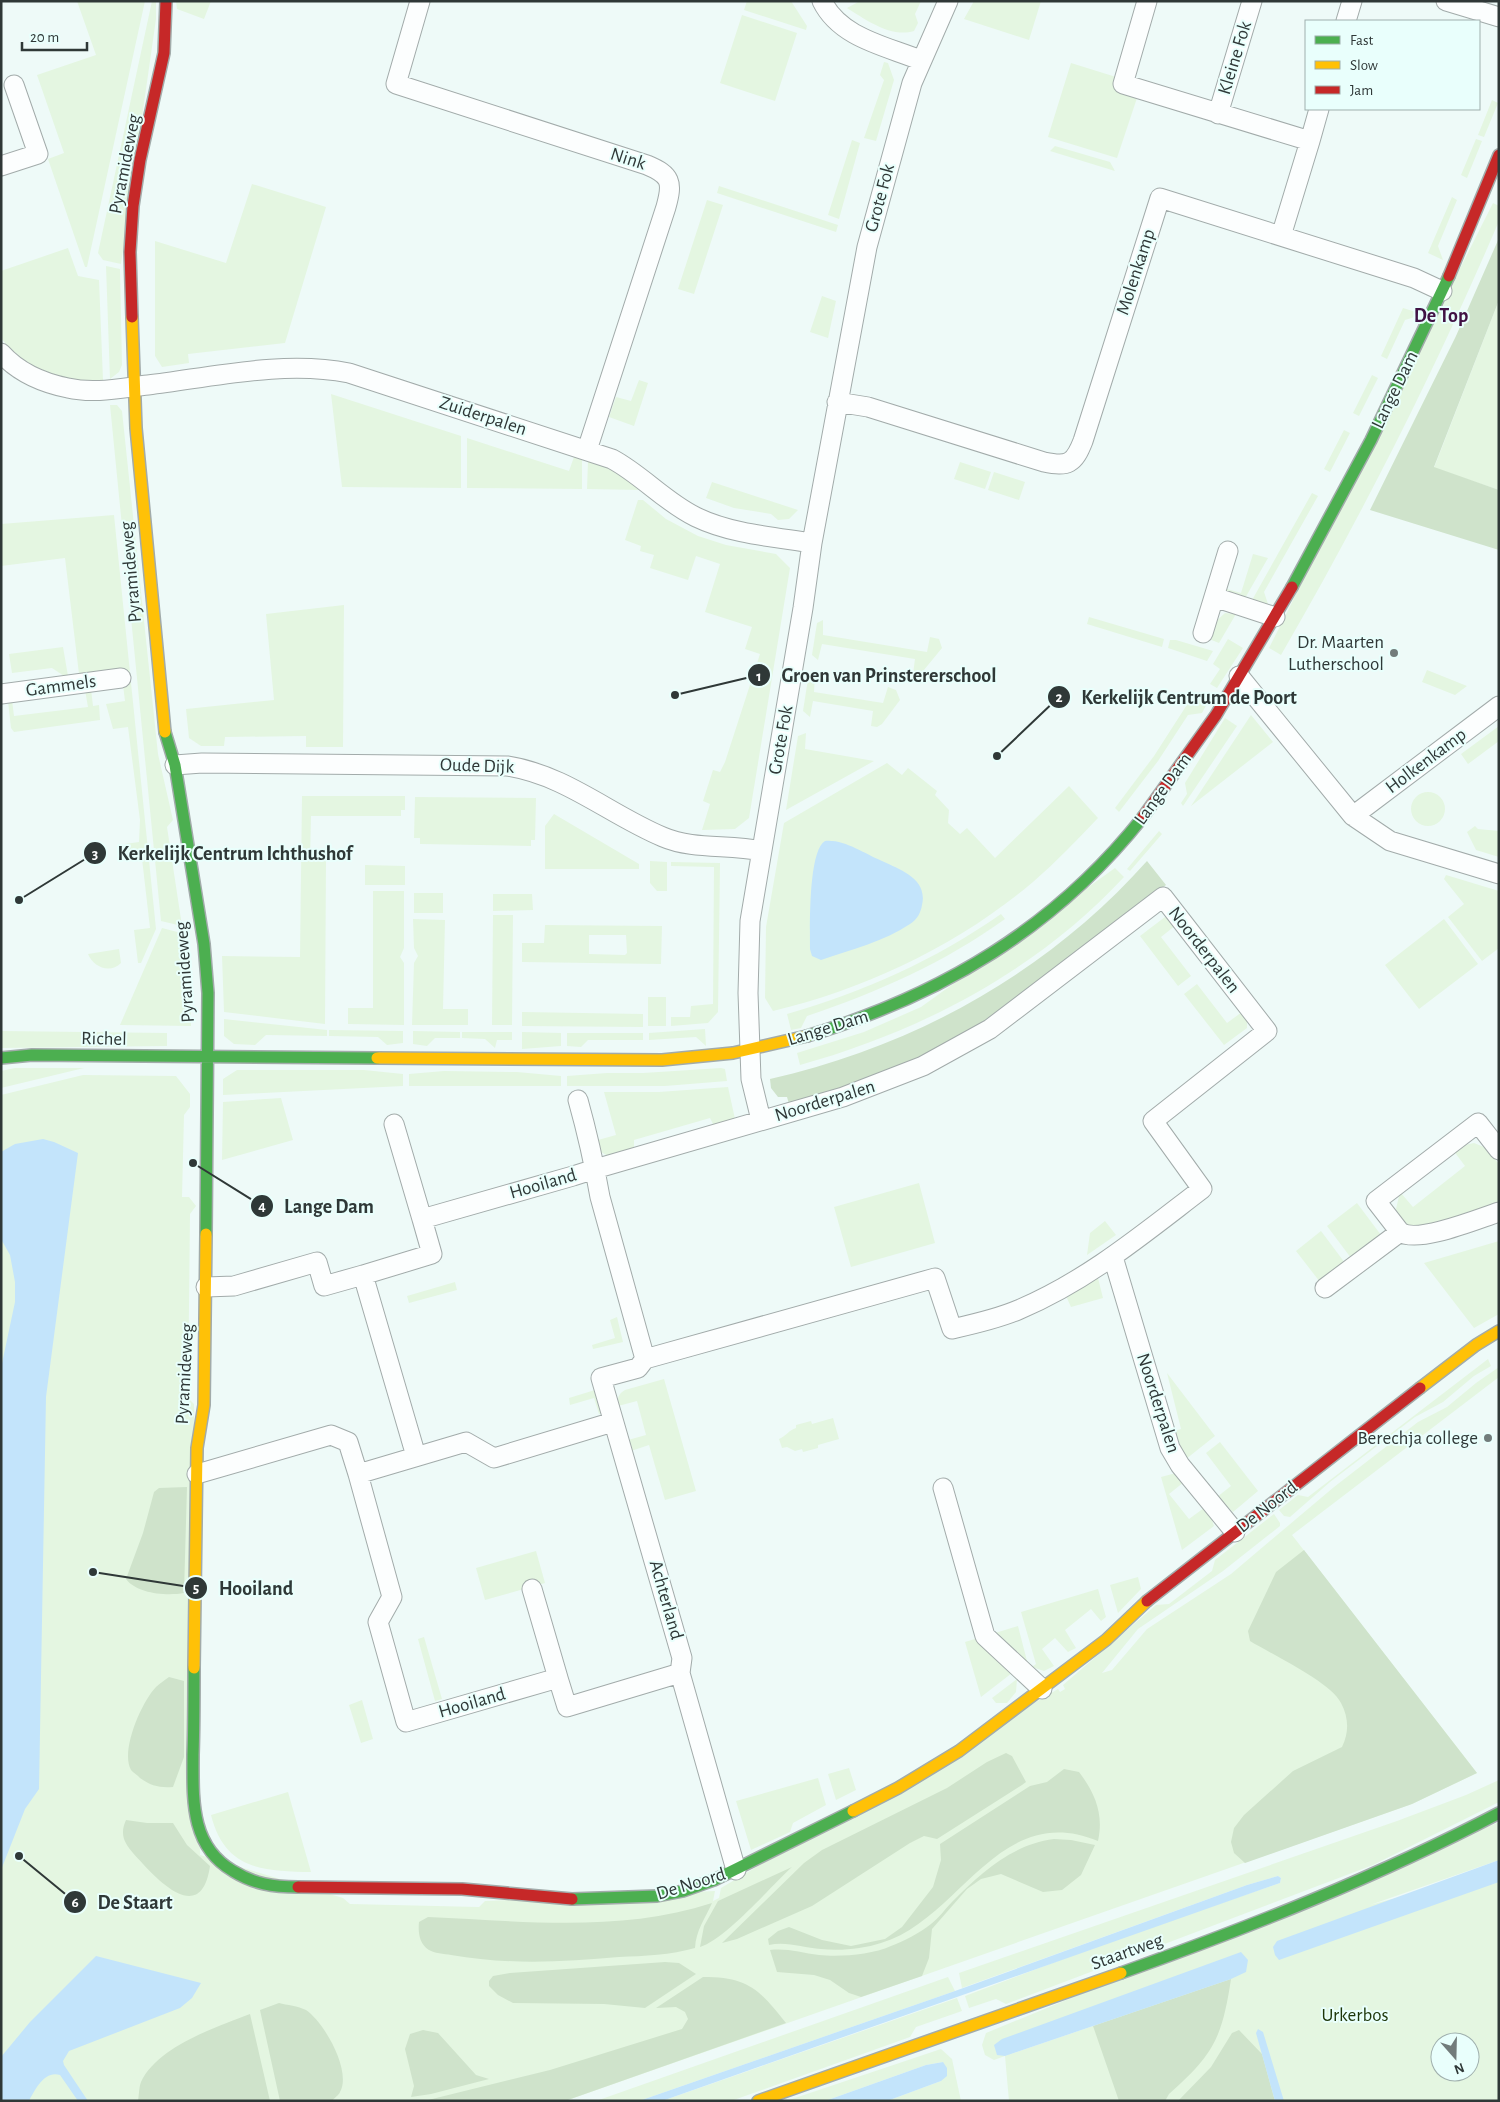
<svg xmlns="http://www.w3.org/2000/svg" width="1500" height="2102" font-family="'Alegreya Sans',sans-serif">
<rect width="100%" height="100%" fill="#eefaf8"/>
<!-- green -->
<path fill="#e4f6e1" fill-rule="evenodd" d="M77,1h68l-58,266h-2l-37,-108 16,-6 -27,-78 59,-20z
M152,1h4v18l-35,245 -18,-4 -5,-7z
M176,1h35l-7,18 -27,-10z
M747,1h44l16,25 -1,4 -62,-20z
M860,1h61l-6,13 3,9 -4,8c-23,7 -48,-11 -67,-23z
M974,1h67l-12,39 -65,-21z
M742,15l55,18 -22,68 -55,-18z
M884,62l4,1 6,17 -18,61 -12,-3 20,-58 -4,-5z
M1071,63l45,14 -3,10 25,8 -21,63 -69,-21z
M1492,100l6,3 -14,34 -6,-2z
M1476,139l6,2 -15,37 -6,-3z
M852,140l8,3 -21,76 -11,-4z
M1055,146l55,16 5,9 -65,-20z
M252,184l74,23 -41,136 -97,11 1,9 -27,4 -7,-11v-115l71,22z
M719,186l119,39 -2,7 -119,-39z
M1452,197l5,3 -19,46 5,14 -15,-7z
M707,200l16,5 -29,89 -16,-5z
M1493,203l6,3v15c-64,150 -137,294 -218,434l-12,-7z
M68,248l10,28 21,4 4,100c-38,4 -78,-11 -102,-42v-67z
M106,266l14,3 2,96 -3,7 -9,7z
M822,296l14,5 -8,37 -18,-6z
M1499,300v190l-65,-22z
M1403,308l16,5 -1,3 -13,4 -18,39 -6,-3z
M1372,375l6,3 -19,38 -6,-3z
M639,380l9,3 -14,43 -25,-9 7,-20 15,4z
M331,394l130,42v52l-119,-1z
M110,405h7l5,6 36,343 15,66 -6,7 15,99 -21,-5z
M1344,430l6,3 -20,39 -6,-3z
M467,438l102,33 5,-14 8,3v29l-115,-1z
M588,461l25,8 29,21 -55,-1z
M960,462l31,10 -6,17 -31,-10z
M994,472l31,10 -6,18 -31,-10z
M712,482l86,28 -9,9 -11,1 -7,-6 -37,-6 -28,-10z
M1312,493l6,3 -54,96 4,12 -2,4 -15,-6z
M638,500h5l23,19 32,17 28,9 50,9 14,14 -41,250 -14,11 -33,1 8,-26 -7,-3 10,-31 7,2 5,-10 35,-108 -15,-5 7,-22 -47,-15 15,-48 -24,-8 -8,24 -38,-12 4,-13 -14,-4 1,-5 -16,-6z
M114,515l42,414 -15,34h-3l-4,-33 16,-2 -9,-78 -15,2 -1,-8 14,-2 1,-22 -12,-93 -15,2 -7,-25 19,-3 -4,-32 -42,5 -14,-116 -64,8v-42z
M1253,554l15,4 -24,42 -19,-8 2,-3 14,4z
M344,605l-1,142h-37v-11l-81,1 -1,9h-23l-12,-8 -3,-29 88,-9 -8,-86z
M1225,613l11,1 -17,29 -10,-4 5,-16z
M1089,617l75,22 -2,8 -75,-23z
M823,620v15l104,17 3,-15 9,2 3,9 -23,28 -6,-2 2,-15 -93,-15 -4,16 -6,-5 5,-32z
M1228,639l15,9 -26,40 -7,-4 10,-15 -7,-5z
M1170,640h6l37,11 -6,10 -39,-13z
M63,647l5,29h-4l-12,-8 -40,5 -3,-19z
M1427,670l40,16 -12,9 -33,-13z
M815,675l-1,17 69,11 5,-16 8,3 4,10 -18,24 -5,3 -6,-1 2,-15 -60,-10 -3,16 -7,-6 5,-32z
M91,689l2,17 6,-1 1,15 -86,12 -3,-4 -3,-27 4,-1 2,16 74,-9 -3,-17z
M1202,698l6,4 -6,11 -14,2 -30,46 -39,51 -4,-4 39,-52 36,-56z
M1251,715l22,27 -82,64z
M1225,718l12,8 -54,80 -2,-3 6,-9 -2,-11z
M1499,726v15l-31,23 -7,-10z
M806,733l-1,16 69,12 -88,49 12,-74z
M887,763l15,12 6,-7 29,23 -2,4 14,15 -1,13 12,11 7,-6 28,30 74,-72 29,32c-21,22 -42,44 -65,64 -75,63 -165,106 -260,129l-8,-13 1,-71 18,-104z
M1411 809a17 17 0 1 1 34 0a17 17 0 1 1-34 0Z
M302,796h103v14h-4v6h-90l-1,44 16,1 -1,163 -101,-12 -2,-56 78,1z
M415,797l121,1 -1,42h-4v6l-111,-2v-6h-6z
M554,814l85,50v5h-94v-43z
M1475,826l3,3 21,2v26l-23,-7 -9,-18z
M1159,831l3,3 -32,37 -3,-2z
M650,861l17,1v29h-10l-7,-8z
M671,862l49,1 -2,149 -10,11 -37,3v-9h19l1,-11 22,-2 1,-137 -43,-1z
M365,865l40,1v19h-40z
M1115,868l9,9c-86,93 -202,154 -324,188l-3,-12 67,-21 57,-25z
M1446,875l53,16v57l-17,13 -34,-44 16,-13 -20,-25z
M373,891h31v57l-4,9 4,6v62l-56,-1v-16h25z
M414,893h29v20h-29z
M493,894h39l1,16 -40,1z
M1001,914l4,5c-61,44 -127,73 -198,97l-6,12 -10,2 -4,-16c77,-22 148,-54 214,-100z
M493,915h20l-1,110h-20z
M1165,917l11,8 -15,12 30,39 -13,10 -38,-50z
M413,919l32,1 -2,89h25v16h-56l2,-62 4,-7 -4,-8z
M1444,919l34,45 -59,45 -34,-44z
M545,925l117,1 -1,38 -139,-2v-19h22zM589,935h37l1,18 -2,2 -36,-1z
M162,928l23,6 5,44 1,48 -71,-1z
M119,949l2,14c-11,11 -28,4 -33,-9z
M1197,984l30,39 15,-11 5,7v9l-23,17 -40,-51z
M648,997h18v29h-18z
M522,1012l121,2v13l-121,-1z
M224,1019l103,11v6l-61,-1 -11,10 -21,-1 -10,-8z
M705,1029l1,17 -10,-9 -47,3v-7z
M329,1030l74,1v12l-16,2 -9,-8 -49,-1z
M1,1031l166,2v13l-166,2z
M413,1031l47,1v6h-25l-8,8 -14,-2z
M462,1032h50v8h-15l-2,8 -10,-9 -23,-1z
M522,1032l39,1v13l-39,3z
M567,1033h76v7h-55l-7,7 -14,-1z
M15,1068h69l-83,20v-17z
M721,1068l4,1 2,12 -62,5h-98v-10l40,-3h36z
M237,1070h127l39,4v12l-180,9v-16z
M444,1071l73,1 44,4v10h-152v-12z
M83,1075l93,1 14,18v13l-6,8 -2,82h7l7,9 -6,8 -2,184 6,6 6,451 143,43 7,6 129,3 6,-6 230,-10 -2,10 6,-3 2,-10 337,-199 2,3 5,-3 -2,-4 93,-80 13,-1 43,-33 3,-11 59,-46 6,9v3l-57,45 -85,58 -36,44 10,-3 35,-41 84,-55 103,-87 84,-65 29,-15 29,-24 23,-16v10l-207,158 185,238 -65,31 -847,297h-564v-1006z
M728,1087l7,32 -21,7 -4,-8 -76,22v9l-26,7 -7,-4 -3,-12 18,-5 -12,-43h55z
M281,1098l12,42 -71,20 1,-58z
M1474,1143l10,4 15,17v39c-18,6 -77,29 -92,22 -6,-3 -10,-10 -11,-16l4,-17 13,15 52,-41 -12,-16 7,-4z
M919,1183l16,60 -84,24 -17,-60z
M1357,1203l24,32 -30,23 -24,-32z
M1105,1221l11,14 -29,20 3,-22z
M1321,1231l24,32 -25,19 -24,-31z
M1499,1241v73l-25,14 -50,-65z
M1098,1278l5,20 -32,9 -5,-11z
M455,1282l2,8 -48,13 -2,-7z
M617,1317l6,25 -30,7 -1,-4 23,-7 -5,-18z
M1488,1359l3,7 -17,10 -31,26 -28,15 -85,65 -40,35 -6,-1 -5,-6 19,-15 10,2z
M1167,1373l48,63 -29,23 -7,-13 -5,-15 7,-2z
M664,1379l32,112 -31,9 -16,-55 -18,6 -3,-11 18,-5 -9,-34 -19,5c-1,-7 0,-12 7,-16z
M595,1390l7,23 -3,1 -5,-16 -24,7 -1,-7z
M833,1418l6,21 -21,6v3l-15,4 -1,-3 -7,2 -8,-4 -5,1 -3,-9c7,-3 10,-9 17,-11v-3l15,-4 1,3z
M1220,1442l38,49 -25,21 -16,-15 14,-11 -25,-33z
M1176,1473l8,9 -15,12 20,25 15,-11 7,9 3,9 -32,24 -21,-73z
M536,1551l9,32 -60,17 -9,-32z
M1138,1577l3,12 -23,24 -8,-28z
M1098,1589l8,28 -5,4 -10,-12 -26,21 11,18 -8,4 -13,-14 -13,11 12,17 -10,5 -12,-4 4,-3 -15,-52z
M1018,1626l9,35 -1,1 -31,-29z
M424,1637l18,62 -7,2 -17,-62z
M978,1638l34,35 -31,24 -16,-55z
M1017,1679l-1,13 -9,11h-11l-4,-5z
M362,1700l11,39 -12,4 -12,-38z
M849,1768l7,22 -20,10 -8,-26z
M818,1778l8,27 -33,18 -3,9 -39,18 -15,-49z
M1499,1780v22l-126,63 -367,139 -10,-5 -27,9 -4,-12 151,-57 164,-56 1,-5 -3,-2 -31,9 -285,103 -3,-15 438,-152 69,-26z
M288,1792l23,80c-48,-1 -86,-2 -100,-57z
M1499,1822v38l-129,45 129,-35v231h-490l-4,-45 -11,4 -9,-5 -3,-10 4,-12zM1248,1962l-155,64 -88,30zM1440,2042h30v30h-30z
M948,1977l7,14 -316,110h-43z
M957,1998l5,13 -46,16 -6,10 -179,64h-69z
M941,2049l11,10 9,42h-74l54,-20 2,-19 -17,3 -101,36h-39z"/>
<!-- forest -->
<path fill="#cfe3cb" d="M1499,238v62l-65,167 65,23v60l-129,-40 86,-174z
M1147,861l19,24 -185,139 -74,40 -45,18 -73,22 -2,-7h-9l-7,-9 -1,-9c146,-33 278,-107 377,-218z
M187,1487l-3,106c-17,3 -47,1 -58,-14l17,-46 11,-41 5,-4z
M1304,1550l173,223 -65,31 -167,59 -11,-10 -3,-11 3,-14 10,-13 49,-44 49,-24c7,-14 7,-29 -1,-44 -10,-21 -70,-49 -91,-62l-2,-10 28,-59z
M169,1677l15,4v76l-11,30c-13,1 -22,-1 -33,-9 -2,-3 -7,-5 -9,-8 -11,-19 11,-69 25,-83 4,-4 9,-7 13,-10z
M1006,1753l6,3 14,26 -4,3 -85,54 -13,-3 -14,7 -98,63 -75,33 -15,4 82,-80 18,-13 125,-62 40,-26z
M1064,1769l15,3c16,21 25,42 19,69 -100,-41 -138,79 -217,102 -18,6 -41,8 -60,6 -18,-1 -34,-8 -52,-4l-1,-6 10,-8 11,-4 33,13 29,6 34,-7 17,-12 31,-40 8,-27 -1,-16 90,-58 17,-4z
M126,1820l21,3h26l14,22 23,21c-8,55 -45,22 -67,-2 -6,-7 -16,-16 -19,-25 -2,-7 -1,-12 2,-19z
M1054,1839l17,1 24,5 -14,30 -19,15 -19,2 -42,-18 -20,5 -14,10 -35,40 -3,29 -7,18 -61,21 -12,-4 -19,-13 -16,-5 -37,-3 -7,-22c17,-2 32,3 49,5 21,2 52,0 72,-9 13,-5 29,-13 40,-22 8,-6 14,-15 21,-22 30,-30 59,-57 102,-63z
M792,1867c-22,20 -66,72 -92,80l4,-21 14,-25z
M712,1903c-7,16 -16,27 -17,45 -24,7 -51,8 -76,9 -56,5 -112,8 -168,-2 -7,-1 -17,-2 -22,-5 -10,-6 -11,-18 -10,-28l9,-5c94,4 193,16 284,-14z
M665,1962l14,1 17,11 -51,34 -41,-4 -91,-1 -15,-8 -9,-9v-5l4,-5 17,-3z
M703,1977c45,0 56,12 83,46l-221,78h-141l126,-31 132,-41 6,-10 -3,-7 -9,-5 -20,1z
M1231,1979c-9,59 -17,75 -62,115l-4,7h-46l-26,-75z
M279,2003c8,2 19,3 27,7 18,12 46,61 34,82 -1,3 -6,6 -8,9h-52l-20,-91z
M250,2014l20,87h-132c1,-6 1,-14 3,-19 16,-35 75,-55 109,-68z
M423,2030l15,3 38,42 13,4 -58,15 -20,3 3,-11 -9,-37 5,-15z
M1239,2030l23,24 13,47h-97l33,-34 21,-34z"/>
<!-- water -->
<path fill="#c3e4fb" d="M825,841c19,-2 40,13 57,20 19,9 46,18 40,44 -1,7 -5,15 -12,19 -25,17 -60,26 -89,36l-9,-4 -2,-7c0,-20 -2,-98 15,-108z
M43,1139l11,3 24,11 -32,244 -7,392 -14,20 -24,61v-502l14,-66v-20l-5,-27 -9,-16v-87l14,-8z
M1499,1860v22l-220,78 -4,-5 -2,-8 4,-6z
M1278,1876l3,2 -1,5 -618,218h-23l316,-110 292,-106z
M1241,1952l7,8 -2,12 -15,7 -226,77 -8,-1 -3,-10 8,-6z
M96,1956l105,27 -9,15 -12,10 -111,43 -6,10 1,4 24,36h-10l-18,-26c-15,-5 -25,14 -31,26h-28v-44l29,-35z
M1258,2029l5,3 21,69h-9l-19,-68z
M943,2062l4,6v8l-6,5 -54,20h-62l101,-36z"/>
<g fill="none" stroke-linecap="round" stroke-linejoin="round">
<defs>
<path id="street" d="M420,1l-24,83 251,81c24,10 26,17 19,42l-79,243
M822,1c18,37 64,45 98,59
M1147,1l-24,83 187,57 -29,95
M1446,1l53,16
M1346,21l6,-20
M1218,114l34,-113
M1310,141l9,-32
M1,166l37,-12 -24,-69
M1,353c17,19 42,30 67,35 26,6 53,0 80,-3 65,-8 136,-25 201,-12l263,86c30,16 53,43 84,58 35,17 78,20 116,26
M837,402l31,5 176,55c24,5 30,2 39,-21l77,-243 254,80 28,13
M1214,597l61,20
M1203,633l25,-82
M1239,676l114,140 37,25 109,33
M1,694l120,-16
M175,765l27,-2 305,3c59,9 103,49 156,71 30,13 66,7 98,14
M1353,816l146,-110
M761,1120l-10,-41 -3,-86 2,-72 53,-313 9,-65 55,-296 45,-164 36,-82
M394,1124l28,95
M1400,1232c18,12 77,-13 99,-20
M1113,1257l57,191 10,17 55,67
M206,1287l28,-1 83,-24 7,24 39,-11
M1325,1288l75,-56 -24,-31 102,-78 21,27
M645,1359l-7,9 -37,10 81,280 -2,15 56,197
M613,1422l-119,36 -28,-16 -108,32 34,123 -14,25 28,100 152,-44 9,29 113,-34
M416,1456l-53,-181 69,-21 -10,-35 151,-43 22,-7 248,-72 80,-31 67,-37 173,-132 104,134 -114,90 49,68c-59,45 -115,92 -184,121 -21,9 -44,14 -66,19l-17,-51 -290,81 -45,-162c-6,-34 -13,-65 -22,-97
M197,1474l134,-39 17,7 10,32
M943,1488l42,148 57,53
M532,1589l26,89"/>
<path id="fast" d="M1292,587l79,-147 78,-164
M165,732l10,33 29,179 4,49 -2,241
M807,1036c135,-41 248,-108 336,-219
M1,1058l31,-3 345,3
M194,1668c0,29 0,58 -1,87 0,44 -3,91 40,116 21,13 40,16 65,16
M572,1899l85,-3 26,-5 31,-11 139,-69
M1121,1973c129,-46 256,-96 378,-160"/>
<path id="slow" d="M132,317l4,111 29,304
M377,1058l285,2 71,-7 74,-17
M1420,1388l56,-43 23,-14
M194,1668l3,-220 7,-43 2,-171
M853,1811l45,-23 61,-37 147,-111 41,-39
M758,2101l363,-128"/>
<path id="jam" d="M1449,276l50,-121
M132,317l-2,-65 3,-46 7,-46 24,-107 2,-52
M1143,817l73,-102 76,-128
M1147,1601l273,-213
M298,1887l164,2 110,10"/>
</defs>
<!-- street casing -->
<use href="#street" stroke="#a2abaa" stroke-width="21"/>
<!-- fast casing -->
<use href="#fast" stroke="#a2abaa" stroke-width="14"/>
<!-- slow casing -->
<use href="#slow" stroke="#a2abaa" stroke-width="14"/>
<!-- jam casing -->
<use href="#jam" stroke="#a2abaa" stroke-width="14"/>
<!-- street -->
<use href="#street" stroke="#fcfefe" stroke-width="19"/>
<!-- fast -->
<use href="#fast" stroke="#4caf50" stroke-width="11"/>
<!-- slow -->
<use href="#slow" stroke="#ffc107" stroke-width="11"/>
<!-- jam -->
<use href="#jam" stroke="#c62828" stroke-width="11"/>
</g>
<!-- markers -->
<g fill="#727c7b" stroke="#e9fffc" stroke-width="2">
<circle cx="1394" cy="653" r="5"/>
<circle cx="1488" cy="1438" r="5"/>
</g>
<g text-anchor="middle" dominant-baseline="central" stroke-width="4" stroke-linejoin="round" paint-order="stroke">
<!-- street labels -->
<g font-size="19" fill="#2f3837" stroke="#e9fffc">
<text transform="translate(1235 58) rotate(-73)">Kleine Fok</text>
<text transform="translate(628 159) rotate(18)">Nink</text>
<text transform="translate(125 164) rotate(-79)">Pyramideweg</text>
<text transform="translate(880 198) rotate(-75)">Grote Fok</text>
<text transform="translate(1136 272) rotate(-72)">Molenkamp</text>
<text transform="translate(1395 390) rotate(-64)">Lange Dam</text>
<text transform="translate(483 416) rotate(18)">Zuiderpalen</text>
<text transform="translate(131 572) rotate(-95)">Pyramideweg</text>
<text transform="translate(61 686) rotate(-8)">Gammels</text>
<text transform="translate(781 740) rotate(-80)">Grote Fok</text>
<text transform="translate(1426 761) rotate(-37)">Holkenkamp</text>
<text transform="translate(477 766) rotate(2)">Oude Dijk</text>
<text transform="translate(1163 789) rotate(-54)">Lange Dam</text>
<text transform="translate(1204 950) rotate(52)">Noorderpalen</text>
<text transform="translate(185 972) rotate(-94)">Pyramideweg</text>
<text transform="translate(828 1028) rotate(-17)">Lange Dam</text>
<text transform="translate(104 1039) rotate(1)">Richel</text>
<text transform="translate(825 1101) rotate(-17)">Noorderpalen</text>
<text transform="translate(543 1184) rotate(-16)">Hooiland</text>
<text transform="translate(185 1374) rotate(-87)">Pyramideweg</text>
<text transform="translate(1158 1403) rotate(72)">Noorderpalen</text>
<text transform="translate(1267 1507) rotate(-38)">De Noord</text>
<text transform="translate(666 1600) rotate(74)">Achterland</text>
<text transform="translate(472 1703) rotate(-16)">Hooiland</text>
<text transform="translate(691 1884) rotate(-17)">De Noord</text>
<text transform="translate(1127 1952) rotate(-20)">Staartweg</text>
</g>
<!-- poi labels -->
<g font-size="19" fill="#2f3837" stroke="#e9fffc" text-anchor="end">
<text x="1384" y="642">Dr. Maarten<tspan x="1384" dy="22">Lutherschool</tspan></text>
<text x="1478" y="1438">Berechja college</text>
</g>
<!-- park labels -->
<g font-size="19" fill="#1d3609" stroke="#e9fffc">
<text x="1355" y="2015">Urkerbos</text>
</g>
<!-- neighbourhood labels -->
<g font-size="20" font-weight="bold" fill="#411244" stroke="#e9fffc">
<text x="1441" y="316">De Top</text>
</g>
</g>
<!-- callouts -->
<path fill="none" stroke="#2f3837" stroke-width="2" d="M675 695L759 675M997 756L1059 697M19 900L95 853M193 1163L262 1206M93 1572L196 1588M19 1856L75 1902"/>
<g fill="#2f3837" stroke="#e9fffc" stroke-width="2">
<circle cx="675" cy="695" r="5"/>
<circle cx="997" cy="756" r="5"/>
<circle cx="19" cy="900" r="5"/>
<circle cx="193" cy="1163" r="5"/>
<circle cx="93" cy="1572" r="5"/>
<circle cx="19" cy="1856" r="5"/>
<circle cx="759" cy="675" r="12"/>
<circle cx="1059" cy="697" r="12"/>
<circle cx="95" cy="853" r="12"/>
<circle cx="262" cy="1206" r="12"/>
<circle cx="196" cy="1588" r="12"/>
<circle cx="75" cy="1902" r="12"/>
</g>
<g font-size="15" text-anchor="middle" font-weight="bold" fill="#fff">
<text x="759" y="681">1</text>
<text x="1059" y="702">2</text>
<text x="95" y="859">3</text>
<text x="262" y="1211">4</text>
<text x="196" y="1593">5</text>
<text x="75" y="1907">6</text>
</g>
<g font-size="20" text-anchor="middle" font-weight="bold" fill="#2f3837" stroke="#e9fffc" stroke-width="4" stroke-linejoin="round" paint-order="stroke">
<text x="889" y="682">Groen van Prinstererschool</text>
<text x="1189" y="704">Kerkelijk Centrum de Poort</text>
<text x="235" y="860">Kerkelijk Centrum Ichthushof</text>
<text x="329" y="1213">Lange Dam</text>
<text x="256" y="1595">Hooiland</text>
<text x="135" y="1909">De Staart</text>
</g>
<!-- border -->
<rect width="1500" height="2102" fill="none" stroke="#2f3837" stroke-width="5"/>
<!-- legend -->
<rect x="1305" y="20" width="175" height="90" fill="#e9fffc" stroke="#9fafad"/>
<rect x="1315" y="36" width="25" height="8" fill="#4caf50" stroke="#9fafad"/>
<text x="1350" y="45" font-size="15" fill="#2f3837">Fast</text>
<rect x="1315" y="61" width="25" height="8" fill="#ffc107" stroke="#9fafad"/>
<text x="1350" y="70" font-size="15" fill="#2f3837">Slow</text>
<rect x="1315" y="86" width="25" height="8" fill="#c62828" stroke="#9fafad"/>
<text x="1350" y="95" font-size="15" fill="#2f3837">Jam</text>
<!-- north arrow -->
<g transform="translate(1455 2057) rotate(160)"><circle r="24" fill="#e9fffc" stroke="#9fafad"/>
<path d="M0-4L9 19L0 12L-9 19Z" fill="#727c7b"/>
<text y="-8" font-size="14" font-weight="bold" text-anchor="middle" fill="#2f3837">N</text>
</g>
<!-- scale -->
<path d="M22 42v8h65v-8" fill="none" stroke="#2f3837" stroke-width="2.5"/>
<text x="30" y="42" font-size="15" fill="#2f3837" stroke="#e9fffc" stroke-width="4" paint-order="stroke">20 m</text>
</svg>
